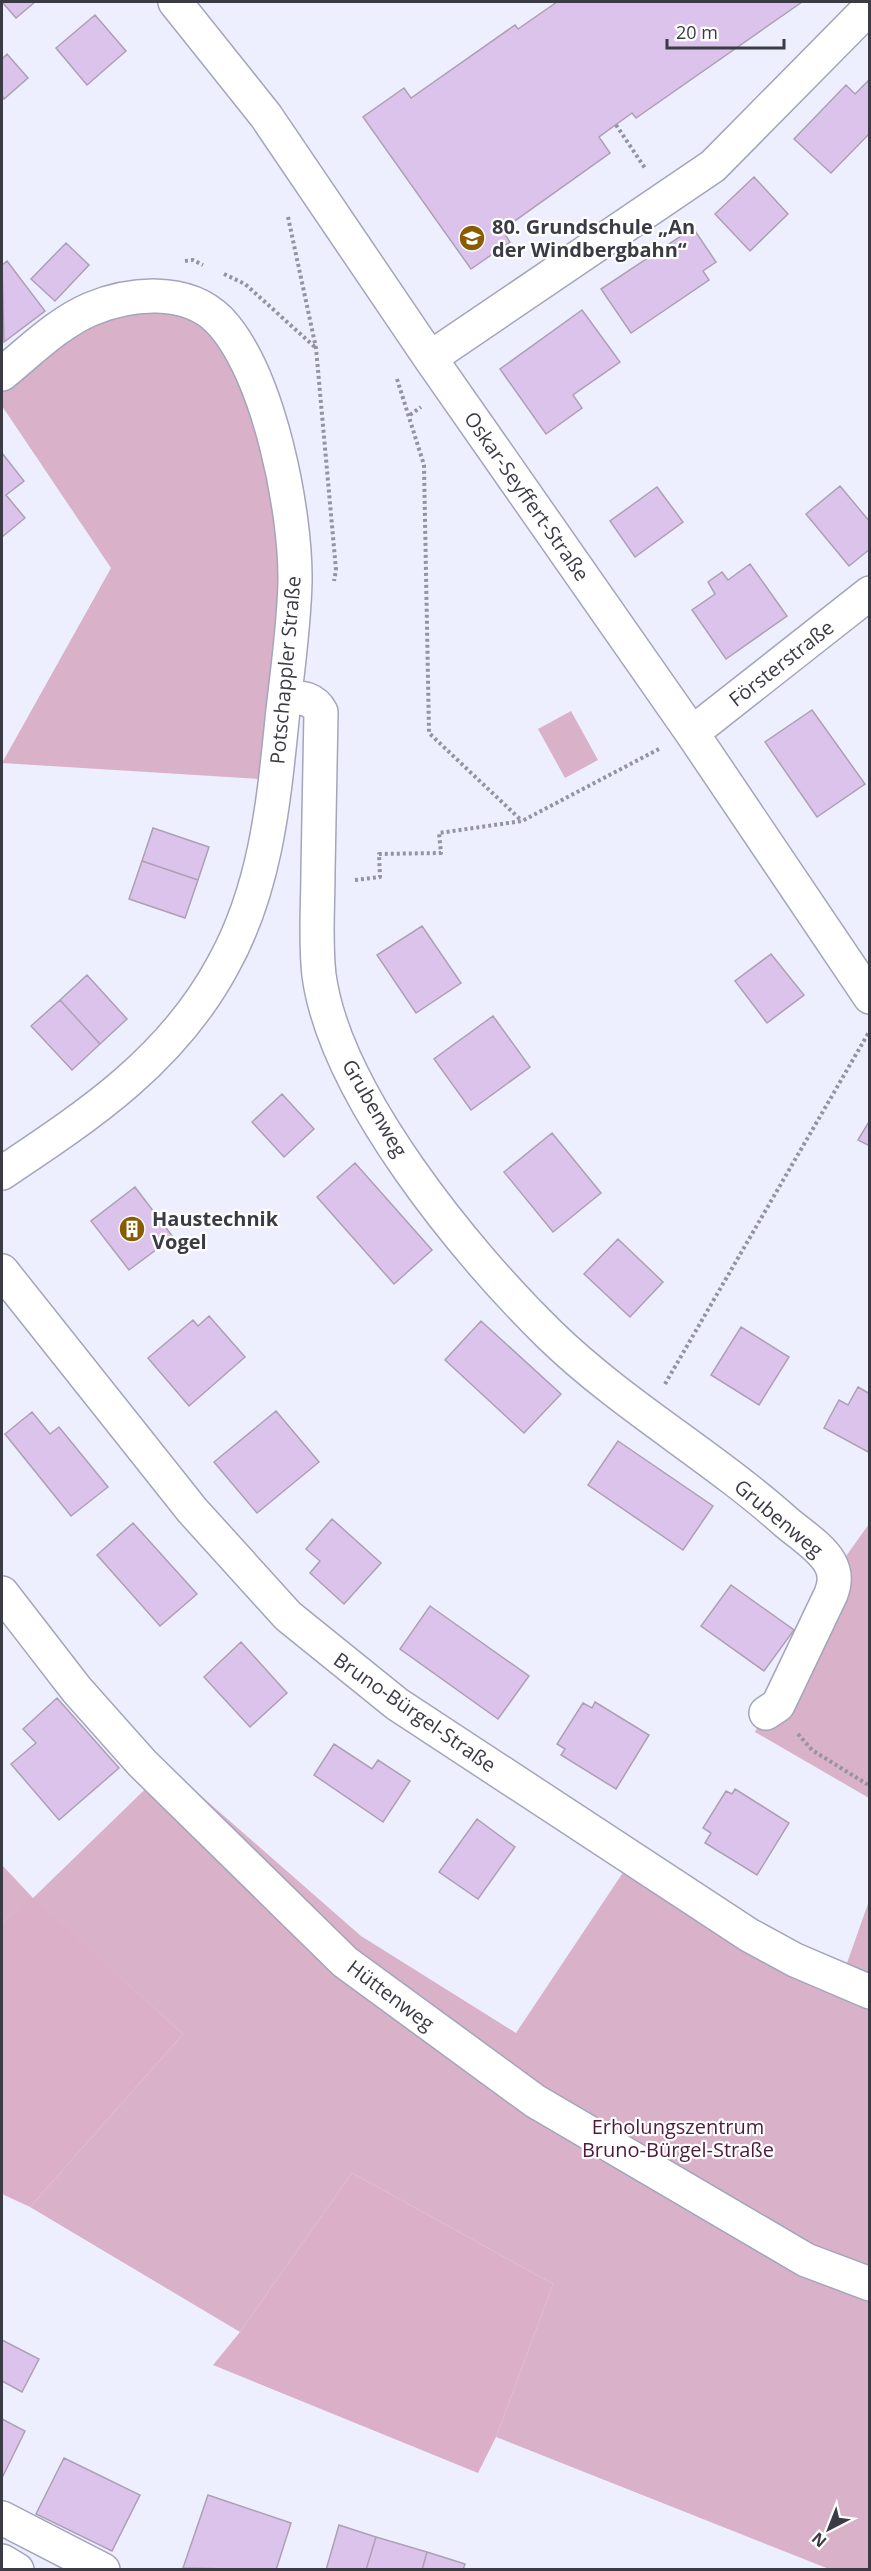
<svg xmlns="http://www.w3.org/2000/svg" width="871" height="2571" font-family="'Open Sans',sans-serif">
<rect width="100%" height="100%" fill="#eeeffe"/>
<!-- green -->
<path fill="#d9b1c8" d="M122,300l96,19 62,147 -4,314 -274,-17 109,-195 -109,-162v-32z
M571,711l27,49 -33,18 -27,-49z
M869,1524v274l-114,-66 79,-159z
M168,1767l193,169 155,97 116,-174 209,121 28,-79v668h-40l-333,-132 57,-153 -201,-111 -112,159 -210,-125 153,-173 -150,-135 -31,24v-58l31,33z"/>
<!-- forest -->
<path fill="#dcafc9" d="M33,1898l150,136 -153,173 -28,-13v-271z
M352,2173l201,111 -57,153 -18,36 -265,-108 27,-33z"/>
<!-- building -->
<path fill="#dcc3eb" stroke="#ada0b4" stroke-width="1.5" d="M2,2h33l-19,16z
M557,2h245l-166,116 -4,-5 -33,24 11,16 -108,77 8,12 -39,27 -108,-152 41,-29 7,10 104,-73 3,4z
M95,15l31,36 -39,34 -31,-37z
M7,54l21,24 -24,21 -2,-3v-37z
M870,79v54l-39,40 -37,-34 52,-54 9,9z
M754,177l34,37 -38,37 -35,-37z
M693,228l23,34 -13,9 6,9 -78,53 -30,-44z
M66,243l23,22 -34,36 -24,-22z
M7,261l38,50 -41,31 -2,-77z
M582,310l38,52 -47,33 9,13 -36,26 -46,-65z
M2,453l22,28 -18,14 19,23 -23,19z
M840,486l30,36v27l-21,17 -43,-52z
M657,487l26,35 -48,35 -25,-36z
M750,564l37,52 -61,43 -34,-49 23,-16 -7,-12 14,-10 6,8z
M812,710l53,74 -48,33 -52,-75z
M153,828l56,19 -11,33 -56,-19z
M142,861l56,19 -13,38 -56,-19z
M422,926l39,57 -45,30 -39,-58z
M771,954l33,41 -37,28 -32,-42z
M87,975l40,44 -27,25 -40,-44z
M60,1000l40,44 -28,26 -41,-44z
M493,1016l37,51 -59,43 -37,-51z
M282,1094l32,35 -30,28 -32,-35z
M870,1120v26l-12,-6z
M552,1133l49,60 -48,39 -49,-60z
M355,1163l77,87 -38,34 -77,-87z
M135,1187l38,50 -44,33 -38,-49z
M618,1239l45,43 -33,35 -46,-43z
M209,1316l36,41 -56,49 -41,-48 45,-38 5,6z
M481,1321l80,73 -37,39 -79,-73z
M741,1327l48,30 -30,48 -48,-30z
M858,1387l12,7v59l-46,-25 15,-28 9,5z
M276,1411l43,51 -62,51 -43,-51z
M32,1412l18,22 9,-7 49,60 -37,29 -66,-82z
M618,1441l95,65 -30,44 -95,-65z
M332,1519l49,44 -37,41 -34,-31 10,-12 -14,-12z
M133,1523l64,71 -37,32 -63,-71z
M731,1585l63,45 -30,41 -63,-45z
M430,1606l99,70 -31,43 -98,-70z
M241,1642l46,51 -37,34 -46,-50z
M57,1698l62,70 -60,52 -48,-56 25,-21 -13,-14z
M595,1702l54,33 -33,54 -55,-34 4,-6 -8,-5 26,-41 9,5z
M334,1744l38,25 6,-9 32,21 -27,41 -69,-47z
M735,1789l54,34 -32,52 -52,-32 6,-10 -8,-5 23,-37 6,3z
M477,1819l38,28 -37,52 -39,-27z
M2,2340l37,19 -17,33 -20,-11z
M2,2419l23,12 -23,47z
M64,2458l76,37 -28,56 -76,-37z
M208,2495l83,28 -15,47 -93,-2z
M339,2525l37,12 -10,33h-40z
M376,2537l51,15 -5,18h-56z
M427,2552l38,12 -2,6h-41z"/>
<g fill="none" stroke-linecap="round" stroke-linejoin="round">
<defs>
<path id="minor" d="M175,2l91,114 164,242 262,375 178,264
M430,358l283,-192 157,-159
M2,374c27,-22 56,-51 89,-65 39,-16 95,-22 128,11 50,52 77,191 76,262 -1,43 -7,85 -12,128 -9,88 -16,176 -60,255 -51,95 -134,150 -221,208
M285,697c16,1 28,0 36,15 -1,53 -2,106 -3,159 0,34 -3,70 1,104 16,119 147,278 231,360 72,70 161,120 236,187 14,12 35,25 44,41 6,11 5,20 1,31l-53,111 -12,8
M692,733l178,-140
M2,1271l190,239 96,106 109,88 352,231 46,25 75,32
M2,1593l75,97 65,73 203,199 190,139 271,159 64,24
M2,2518l101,52
M2,2561l15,9"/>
</defs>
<!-- minor casing -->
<use href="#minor" stroke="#a3a5bb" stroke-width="36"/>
<!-- path -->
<path stroke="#9394a0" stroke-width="4" stroke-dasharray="3 3" stroke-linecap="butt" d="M616,125l29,43
M288,217l28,131 20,222 -2,11
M185,261l8,-1 10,5
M224,274l21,10 71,64
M397,379l27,86 5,268 93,88
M410,415l11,-8
M355,880l25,-3 -1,-23 62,-1 -2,-20 83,-12 137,-72
M665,1384l204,-352
M798,1734l14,16 58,36"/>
<!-- minor -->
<use href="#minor" stroke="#fff" stroke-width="33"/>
</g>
<!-- icons -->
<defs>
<symbol id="school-disc" viewBox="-11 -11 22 22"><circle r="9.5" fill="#8a5c00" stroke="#fff"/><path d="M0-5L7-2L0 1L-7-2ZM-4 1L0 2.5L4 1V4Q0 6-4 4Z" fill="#fff"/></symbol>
<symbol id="building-disc" viewBox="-11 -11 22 22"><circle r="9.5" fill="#8a5c00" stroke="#fff"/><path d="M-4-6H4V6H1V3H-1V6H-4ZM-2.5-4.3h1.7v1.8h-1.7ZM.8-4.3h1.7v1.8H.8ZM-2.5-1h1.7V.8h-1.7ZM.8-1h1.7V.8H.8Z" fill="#fff"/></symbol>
</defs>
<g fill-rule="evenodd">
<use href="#school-disc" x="457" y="223" width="30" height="30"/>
<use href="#building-disc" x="117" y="1214" width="30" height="30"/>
</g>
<g text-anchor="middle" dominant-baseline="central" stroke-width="4.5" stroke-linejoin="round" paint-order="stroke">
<!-- poi labels -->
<g font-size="20" font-weight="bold" fill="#3a3b44" stroke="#fff" text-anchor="start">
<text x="492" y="226">80. Grundschule „An<tspan x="492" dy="23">der Windbergbahn“</tspan></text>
<text x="152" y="1218">Haustechnik<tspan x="152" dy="23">Vogel</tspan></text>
</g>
<!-- street labels -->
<g font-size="20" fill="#3a3b44" stroke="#fff">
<text transform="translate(527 496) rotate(55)">Oskar-Seyffert-Straße</text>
<text transform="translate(781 663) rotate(-38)">Försterstraße</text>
<text transform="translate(285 670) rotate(-85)">Potschappler Straße</text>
<text transform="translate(375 1108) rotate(60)">Grubenweg</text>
<text transform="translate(779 1518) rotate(40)">Grubenweg</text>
<text transform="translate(415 1712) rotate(35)">Bruno-Bürgel-Straße</text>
<text transform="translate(391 1995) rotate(37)">Hüttenweg</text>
</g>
<!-- park labels -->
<g font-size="20" fill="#4f1a3d" stroke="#fff">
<text x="678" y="2126">Erholungszentrum<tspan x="678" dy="23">Bruno-Bürgel-Straße</tspan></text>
</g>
</g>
<!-- border -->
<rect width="871" height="2571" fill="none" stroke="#3a3b44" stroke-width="6"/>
<!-- north arrow -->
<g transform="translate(829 2529) rotate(222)" stroke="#ffffff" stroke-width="4.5" paint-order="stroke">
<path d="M0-4.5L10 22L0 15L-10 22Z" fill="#3a3b44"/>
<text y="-9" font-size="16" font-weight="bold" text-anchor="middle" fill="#3a3b44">N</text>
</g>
<!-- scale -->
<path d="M667 39v9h117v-9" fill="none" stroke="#3a3b44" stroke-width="3"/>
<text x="676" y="39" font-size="18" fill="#3a3b44" stroke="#ffffff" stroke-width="4.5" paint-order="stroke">20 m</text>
</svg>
